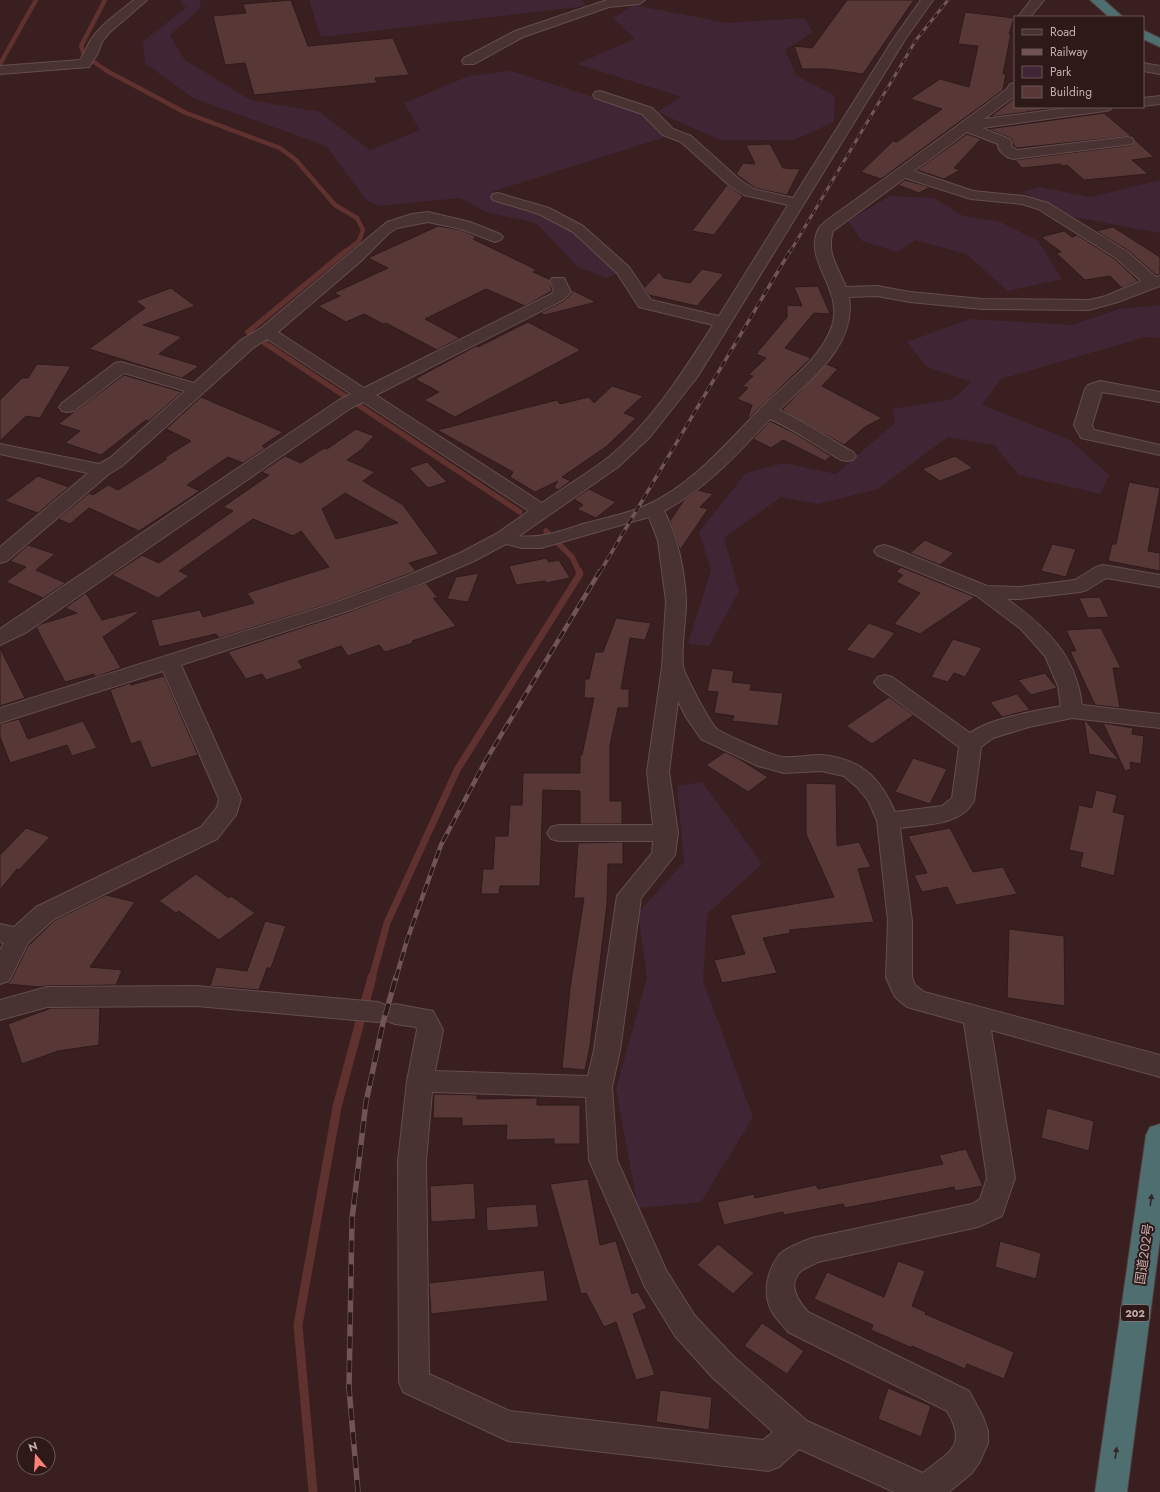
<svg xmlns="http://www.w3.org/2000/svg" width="1160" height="1492" font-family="Jost,'Noto Sans JP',sans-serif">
<rect width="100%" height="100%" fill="#391f1f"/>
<!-- green -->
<path fill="#402634" d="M180,0h21l-2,10 -29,25 14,24 66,41 70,12 50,38 50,-20 -16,-27 65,-27 42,-5 133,42 21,24 -174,55 59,18 50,30 30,28 -23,10 -29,-11 -42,-44 -50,-11 -26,-14 -81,8 -12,-5 -41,-55 -133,-48 -48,-35 -2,-22 43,-33z
M309,0h273l4,6 -265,31z
M634,5l93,18 77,-5 9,14 -28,18 12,26 38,20 -1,26 -40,18h-74l-63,-28 25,-15 -105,-33 58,-25 -22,-21z
M1160,180v53l-87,-16 -51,-25 17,-5 52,10z
M890,196l44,2 29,18 35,5 40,20 24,38 -54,12 -42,-37 -51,-14 -17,12 -36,-11 -14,-20z
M1160,305v33l-15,-1 -144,42 -19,26 88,35 39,35 -8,19 -82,-19 -25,-30 -46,-8 -70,52 -60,15 -37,-7 -57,41 15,53 -30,55 -21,-2 23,-74 -12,-38 47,-59 38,-10 52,11 59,-51 -3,-14 60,-10 20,-17 -45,-15 -20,-25 63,-23 102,6 47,-16z
M702,782l60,82 -55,50 -4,67 50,136 -52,85 -63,6 -22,-119 31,-111 -9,-65 46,-51 -7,-76z"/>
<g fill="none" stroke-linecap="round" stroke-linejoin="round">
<!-- stream-far3 -->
<path stroke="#5f312f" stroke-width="4.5" d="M105,0l-24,46 3,9 23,16 79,42 94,35 16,12 39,45 22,13 6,12 -4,11 -14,11
M0,64l36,-64"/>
<!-- stream-far2 -->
<path stroke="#5f312f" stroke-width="5.5" d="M346,251l-98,81 272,180
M546,531l26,26 7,15"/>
<!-- stream-far1 -->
<path stroke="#5f312f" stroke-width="7" d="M372,978l15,-55 70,-153 123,-196 -1,-3"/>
<!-- stream -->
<path stroke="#5f312f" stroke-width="9" d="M313,1492l-15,-167 39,-218 35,-130"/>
</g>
<!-- building -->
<path fill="#573837" stroke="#2f1b1a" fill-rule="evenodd" d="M291,0l17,46 85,-8 16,37 -34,3 2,5 -123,12 -9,-32 -20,2 -12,-49 33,-3 -3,-9z
M847,0h67l-51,74 -35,-5h-26l-8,-23 18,2z
M965,12l49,6 -5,16 2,-1 -8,41h3l-3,16 -122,89 -20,-7 32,-31 4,1 45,-33 -32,-10 30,-20 29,8 9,-41 -20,-2z
M1015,98v9h48l-73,10z
M1104,113l27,23 -114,12 -4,-3v-4l-2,-3 -23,-9z
M967,134l14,5 -27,29 6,2 -16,9 -27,-9z
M1135,140l19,17 -22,3 16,14 -64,6 -17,-15 -5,1 -2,-2 -38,4 -7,-8 117,-15z
M770,144l13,24 17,1 -13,26 -32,-7 -19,-14 7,-11 12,1 -9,-19z
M905,180l25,7 -11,6 -21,-8z
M727,185l16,11 -29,39 -22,-4z
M438,226l23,4 16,7 -4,2 64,31 -4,2 16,7 3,12 -27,15 -39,-17 -61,30 35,19 -23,12 -51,-27 -3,1 -19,-10 -18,8 -28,-16 22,-10 -6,-3 54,-25 -20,-10z
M1113,227l47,30v18h-4l-27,-24 -33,-20z
M1064,231l8,6 5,-2 38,24 23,22 -16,7 -12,-12 -25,4 -29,-27 5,-1 -20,-15z
M702,269l22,5 -27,32 -48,-11 -5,-7 15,-16 5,6 26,5z
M818,286l12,28 -16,-1 -29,35 26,10 -64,62 5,-15 -15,-6 11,-11 -5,-2 10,-10 -5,-1 18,-17 -10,-4 31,-37v-12l15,1 -8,-19z
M171,288l24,18 -52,19 39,12 -23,17 40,12 -17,12 -93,-29 56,-41 -9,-7z
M572,290l24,12 -51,13 -5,-2 24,-12 8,-8z
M528,322l53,28 -126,67 -31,-17 15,-8 -24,-13 61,-33 2,1z
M37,364l34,2 -31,52 -14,-2 -26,25v-41l22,-22h6z
M827,364l11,5 -16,17 60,32 -17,9 -21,18 -62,-35z
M124,375l58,17 -33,29 -3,-1 -45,35 -36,-12 15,-12 -22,-7z
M612,386l31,10 -19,17 12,5 -29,28 -45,31 9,4 -13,9 -4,-3 4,-6 -23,11 -25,-15 3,-5 -76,-42 120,-30 3,4 29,-7 5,6z
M201,397l82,35 -21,14 4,2 -23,15 -15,-6 -41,28 13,6 -61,40 -50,-23 -19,16 -12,-5 31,-26 4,2 15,-10 10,5 49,-31 -3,-1 27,-17 -25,-12z
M770,421l26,13 35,22 -6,5 -42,-21 -12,8 -18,-9z
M356,429l18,7 -12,13 -15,11 28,12 -12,9 40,24 36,49 -30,9 7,8 -85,32 -112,35 -3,-4 -57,13 -8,-27 49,-10 3,7 51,-14 -7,-10 82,-26 -28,-36 -8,5 -40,-17 -74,52 10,5 -31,22 -46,-23 30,-20 17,8 74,-52 -10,-4 46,-32 -8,-3 24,-16 16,7 23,-15 3,1zM345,493l53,30 -62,16 -14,-30z
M955,456l18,12 -33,13 -18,-12z
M427,462l20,20 -19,6 -19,-20z
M38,476l31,11 -31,26 -33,-12z
M1129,482l31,6 -12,63 12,2v18l-52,-10 4,-17h4z
M589,489l12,6 15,7 -20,16 -19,-9 6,-4 -9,-6z
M698,490l15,4 -13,13 8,2 -28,41 -10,-29 14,-21z
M925,540l29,13 -14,12 -30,-12z
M1052,544l24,5 -10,28 -25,-6z
M28,545l27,9 -19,16 30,13 -23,15 -37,-16 20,-15 -16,-6z
M546,558l3,4 10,-2 11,18 -24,5 -1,-2 -29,4 -7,-19z
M901,567l74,30 -55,37 -26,-10 26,-31 -24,-11 7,-7 -7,-3z
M479,573l-11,29 -21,-3 9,-22z
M426,583l12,15h-5l23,28 -44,15 1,2 -28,9 -6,-7 -31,11 -7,-10 -43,15 5,7 -37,12 -4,-6 -16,5 -18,-27 118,-39z
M86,593l16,27 35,-9 1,2 -35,24 18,31 -26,9 -1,-3 -29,8 -29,-55 5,-3 36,-11 -12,-5z
M1100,597l9,20 -21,1 -9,-20z
M616,618l35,5 -6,17 -15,-2 -9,51h8v19h-11l-8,37v56h12v23h-42v-33l-37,-1 -3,96h-40l-1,8h-18l2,-25h10l2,-33h13l2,-31h12l1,-32h57v-18h2l12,-57h-10l1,-19h4l6,-27h8z
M869,623l26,10 -21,26 -28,-9z
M1101,628l20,40h-8l7,40 -25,-3 -25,-54h6l-10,-21z
M953,639l29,9 -17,29 -11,-4 -6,9 -17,-5z
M0,648l25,50 -25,8z
M712,668l22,3 -2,11 19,2 -1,6 33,3 -5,33 -46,-5 2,-5 -20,-3 4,-21 -11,-1z
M1045,673l12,15 -26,7 -13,-15z
M164,676l34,79 -47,13 -11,-27 -9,3 -21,-54 20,-7 1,2z
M1017,694l13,16 -28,7 -12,-15z
M889,697l25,18 -42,29 -26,-18z
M19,719l9,20 55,-18 14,27 -25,8 -5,-11 -57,18 -10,-26v-13z
M1084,721h2l33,39 -30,-6z
M1103,723l30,5 -1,6 12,2 -3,28 -11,-2 1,7 -6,2z
M725,752l14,7 29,18 -20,15 -42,-27z
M913,758l34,11 -17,35 -35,-12z
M806,783l30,1 1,62 22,-4 12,25 -13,2 16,53 -85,8 2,3 -28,5 14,35 -55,10 -8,-23 31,-6 -15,-39 104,-18 -28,-63z
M1096,790l21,5 -4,17 12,3 -11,61 -34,-9 3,-14 -14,-3 10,-45 13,3z
M26,828l24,9 -31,33 -2,-1 -17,21v-35z
M950,828l23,44 30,-5 14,27 -61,11 -9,-18 -25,5 -8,-17 13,-2 -19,-37z
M623,842v22h-15l-1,40 -17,142 -5,24 -23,-2 8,-80 14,-90h-10l4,-55z
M196,874l33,24 2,-2 24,17 -36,27 -40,-29 -3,2 -17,-12z
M106,895l29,7 -45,65 32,3 -6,15 -69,1 -7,1 -34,-3 4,-2 18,-36 27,-26z
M265,921l21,5 -15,42h-4l-8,22 -49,-4 6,-19 31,4z
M1009,929l55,7 1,70 -58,-8z
M51,1008h49l-1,37 -41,6 -36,13 -14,-40z
M434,1094l43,1v4l60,-1v7h43v39h-26v-5l-48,1 1,-15 -45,1v-8h-29z
M1047,1108l47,13 -5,30 -48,-13z
M966,1149l17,37 -28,5 -1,-4 -109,21 -2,-4 -59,11 -1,-3 -59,13 -7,-23 37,-8 1,4 61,-13 2,4 125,-25 -4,-9z
M588,1179l12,66 16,-4 16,53 6,-2 9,16 -14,6 22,61 -19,5 -20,-58 -12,5 -18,-34 -5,1 -31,-110z
M474,1183l2,36 -45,3 -1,-36z
M536,1204l3,23 -52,4 -1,-24z
M1000,1241l41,12 -5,26 -41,-12z
M718,1244l36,29 -21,21 -36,-29z
M898,1261l27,10 -13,35 14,6 -1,2 89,38 -10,27 -37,-15 -2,5 -53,-23v2l-41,-18 2,-5 -59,-26 13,-27 57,25z
M544,1270l4,31 -117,13 -2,-31z
M762,1323l42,28 -17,23 -43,-28z
M888,1388l43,18 -10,31 -43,-18z
M660,1390l52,7 -3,33 -53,-8z"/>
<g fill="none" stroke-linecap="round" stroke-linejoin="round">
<defs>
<path id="minor" d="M134,0h13l-38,33 -7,9 -4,11 -9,14 -89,7v-8l80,-6c5,-7 7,-15 12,-22 11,-15 27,-26 42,-38z
M607,0h38l-6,4 -30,3 -86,30 -49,27h-10l-2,-3 2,-3 51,-27z
M921,0h12l-27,38 -208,338 -48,61 -32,30 -99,69c22,3 44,-6 64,-12 21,-6 44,-10 64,-19 50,-23 83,-67 121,-104 23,-22 56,-46 65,-78 9,-36 -31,-64 -14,-95 4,-7 32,-24 40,-31 49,-35 98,-71 148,-108l3,-5 5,-1v13l-31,23 90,-12h38l-2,3 -5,1 -123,17 28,11 2,3 -1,4 6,4 110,-13 5,1 2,3 -2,3 -118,15c-7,-1 -17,-8 -16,-15l-31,-12 -53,39 59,20 51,5 24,7 80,49 28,25 4,-1v10l-42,16 -29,8 -107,-1 -72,-7 -33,-6 -28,1c8,48 -38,82 -70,113 26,12 49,28 74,42l3,4 -3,4 -6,1 -6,-1c-24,-14 -46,-30 -71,-41 -32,34 -63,69 -106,92 14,26 21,61 22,91 0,21 -5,42 -3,63 0,8 28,59 34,64 9,6 57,28 67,28 12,1 25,-2 37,-2 39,3 59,22 74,57l47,-6 10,-8 7,-51 -81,-60 -4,-5 4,-5 7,-2 7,2 78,56c21,-15 65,-22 91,-27l-3,-20 -13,-30 -24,-27 -44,-33 -100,-41 -3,-4 3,-4 7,-2 7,2 96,39 33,1 55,-7 21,-13 7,-2 57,10v12l-54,-9 -19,12 -7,2 -60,7h-13c39,28 69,56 75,106l78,9v14l-88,-10 -43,9 -36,11 -12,9 -7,54c-14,25 -48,23 -74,27l12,93v56l3,8 9,7 236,63v22l-169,-47 24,148 -13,38 -24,11 -160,35c-5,3 -14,6 -18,10 -13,13 -1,30 8,40l161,79 14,26 5,14v12l-9,20 -7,10 -23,19h-55l-95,-43 -20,18 -11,4 -260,-30 -105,-49 -4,-10 -1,-221 9,-80 10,-51 -1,-3 -21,-3 -10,-4 -7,2 -182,-16 -149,1 -47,13v-20l47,-13 149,-1 182,16 10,4 7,-2 38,7 10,19 -8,41 153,5 6,-26 23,-154 35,-43 1,-12h-94l-8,-2 -4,-6 4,-6 8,-2h94l-6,-53 15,-105 4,-66 -8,-60 -9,-24 -108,31h-19l-16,-4 -32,17 -53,23 -76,28 -164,53 60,134 -5,16 -19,24 -163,80 -26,24 -19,38 -9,3v-34l4,-7 -4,-1v-18l14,3 22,-20 165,-80 16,-20 2,-8 -56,-128 -163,52v-15l331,-104 76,-28 53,-23 36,-19 33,-23 -166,-109 -12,6 -324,224 -27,13v-16l339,-229 12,-6 -84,-55 -14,9 -131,118 -13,8 -102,87 -7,2v-16l88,-74 -88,-19v-10l99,20 11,-6 75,-67 -61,-18 -50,38 -6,1 -6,-1 -3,-4 3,-4 53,-40 6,-1 73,21 47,-43 20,-12 126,-106 25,-8 16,-2 42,10 30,12 3,3 -3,3 -5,2 -34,-13 -33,-7 -31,6 -8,5 -29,29 -82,70 86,56 187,-94 3,-3 -4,-10 2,-3h12l7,14 -8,8 -187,95 166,108c21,-15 43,-28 63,-43 45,-35 78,-88 108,-135l-74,-18 -22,-34 -44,-41 -34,-18 -46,-14 -2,-3 2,-3 5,-1 51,15 34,18 46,41 22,33 68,16 69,-111 -44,-10 -14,-9 -49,-44 -18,-7 -21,-21 -47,-16 -2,-3 2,-3 5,-1 52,17 21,21 18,7 49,44 14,9 39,9 101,-160zM905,178l66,21 51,5 16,5 78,49 25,23 -35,15 -17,4 -107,-1 -72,-7 -33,-6 -31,1c-8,-20 -20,-34 -13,-56zM678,701l8,16 15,22 57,27 26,7 37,-2 23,5 14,12 11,14 8,19 11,100 -2,56 6,14 4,7 11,9 57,16 23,155 -7,21 -8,5 -160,34c-8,3 -28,11 -33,17 -12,16 -17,39 -7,57 4,7 11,13 16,20l159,79c21,35 2,41 -24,62l-116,-52 -73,-64 -39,-41 -29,-46 -49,-110 -5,-73 8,-37 21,-152 34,-43 3,-22 -9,-61zM432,1092l154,5 3,63 56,127 30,49 37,41 61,55 -10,8 -253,-29 -81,-37 -3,-213z
M1031,0h13l-14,17h-12z
M1143,63l17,3v8l-17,-3z
M1160,96v8l-17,2v-8z
M1100,381l60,11v10l-58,-10 -10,33 2,5 66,15v10l-79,-17 -7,-13 11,-36 3,-4z"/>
<path id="highway" d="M1090,0h14l19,17h-14z
M1143,30l17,8v9l-17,-8z
M1160,1124v115l-33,253h-32l51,-357 4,-8z"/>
</defs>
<!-- minor casing -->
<use href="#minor" stroke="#644e4d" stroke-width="2"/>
<!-- highway casing -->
<use href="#highway" stroke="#503b3a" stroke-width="2"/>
<!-- minor -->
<use href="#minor" fill="#493332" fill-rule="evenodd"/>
<!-- highway -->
<use href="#highway" fill="#4f6e70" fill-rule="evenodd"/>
<defs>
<path id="rail-far3" d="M790,252l126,-212 32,-40"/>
<path id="rail-far2" d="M600,572l190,-321"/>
<path id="rail-far1" d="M396,978l11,-38 34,-95 45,-85 114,-189"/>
<path id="rail" d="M358,1492l-9,-104 3,-169 14,-117 17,-79 13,-46"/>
</defs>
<!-- rail-far3 casing -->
<use href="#rail-far3" stroke="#715554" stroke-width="3"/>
<!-- rail-far2 casing -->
<use href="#rail-far2" stroke="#715554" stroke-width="3.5"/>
<!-- rail-far1 casing -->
<use href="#rail-far1" stroke="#715554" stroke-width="4.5"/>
<!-- rail casing -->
<use href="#rail" stroke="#715554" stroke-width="5.5"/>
<!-- rail-far3 -->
<use href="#rail-far3" stroke="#2d1918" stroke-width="2" stroke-dasharray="5.5" stroke-linecap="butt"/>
<!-- rail-far2 -->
<use href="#rail-far2" stroke="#2d1918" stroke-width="2.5" stroke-dasharray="7" stroke-linecap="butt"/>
<!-- rail-far1 -->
<use href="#rail-far1" stroke="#2d1918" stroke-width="3" stroke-dasharray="9" stroke-linecap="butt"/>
<!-- rail -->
<use href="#rail" stroke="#2d1918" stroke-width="4" stroke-dasharray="12" stroke-linecap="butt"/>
</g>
<!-- one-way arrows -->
<defs><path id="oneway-solid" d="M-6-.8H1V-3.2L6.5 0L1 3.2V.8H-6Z"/></defs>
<g fill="#322625">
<use href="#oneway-solid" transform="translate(1151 1200) rotate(-82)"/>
<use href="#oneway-solid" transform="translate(1116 1453) rotate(-82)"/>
</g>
<g text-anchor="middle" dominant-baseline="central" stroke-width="4" stroke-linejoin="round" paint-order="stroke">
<!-- shield labels -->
<rect fill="#2d1918" stroke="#988180" stroke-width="1" x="1121" y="1305" width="28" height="16" rx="3"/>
<g font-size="10" font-weight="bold" fill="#c6aeac">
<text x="1135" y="1313">202</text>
</g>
<!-- near-street labels -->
<g font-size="13" fill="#c6aeac" stroke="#2d1918">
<text transform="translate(1144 1254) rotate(-82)">国道202号</text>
</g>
</g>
<!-- legend -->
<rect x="1014" y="16" width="130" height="92" fill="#2d1918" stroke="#6a5553"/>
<rect x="1022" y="29" width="20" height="6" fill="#493332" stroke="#6a5553"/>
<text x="1050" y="36" font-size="12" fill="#c6aeac">Road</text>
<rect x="1022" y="49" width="20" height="6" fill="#715554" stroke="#6a5553"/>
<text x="1050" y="56" font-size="12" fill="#c6aeac">Railway</text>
<rect x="1022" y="66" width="20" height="12" fill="#402634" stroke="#6a5553"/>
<text x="1050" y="76" font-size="12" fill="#c6aeac">Park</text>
<rect x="1022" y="86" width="20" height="12" fill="#573837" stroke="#6a5553"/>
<text x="1050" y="96" font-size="12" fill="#c6aeac">Building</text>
<!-- north arrow -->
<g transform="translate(36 1456) rotate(342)"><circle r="19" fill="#2d1918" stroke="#6a5553"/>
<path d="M0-3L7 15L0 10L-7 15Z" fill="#ff8279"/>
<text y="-6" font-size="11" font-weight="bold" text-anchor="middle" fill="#c6aeac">N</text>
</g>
</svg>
